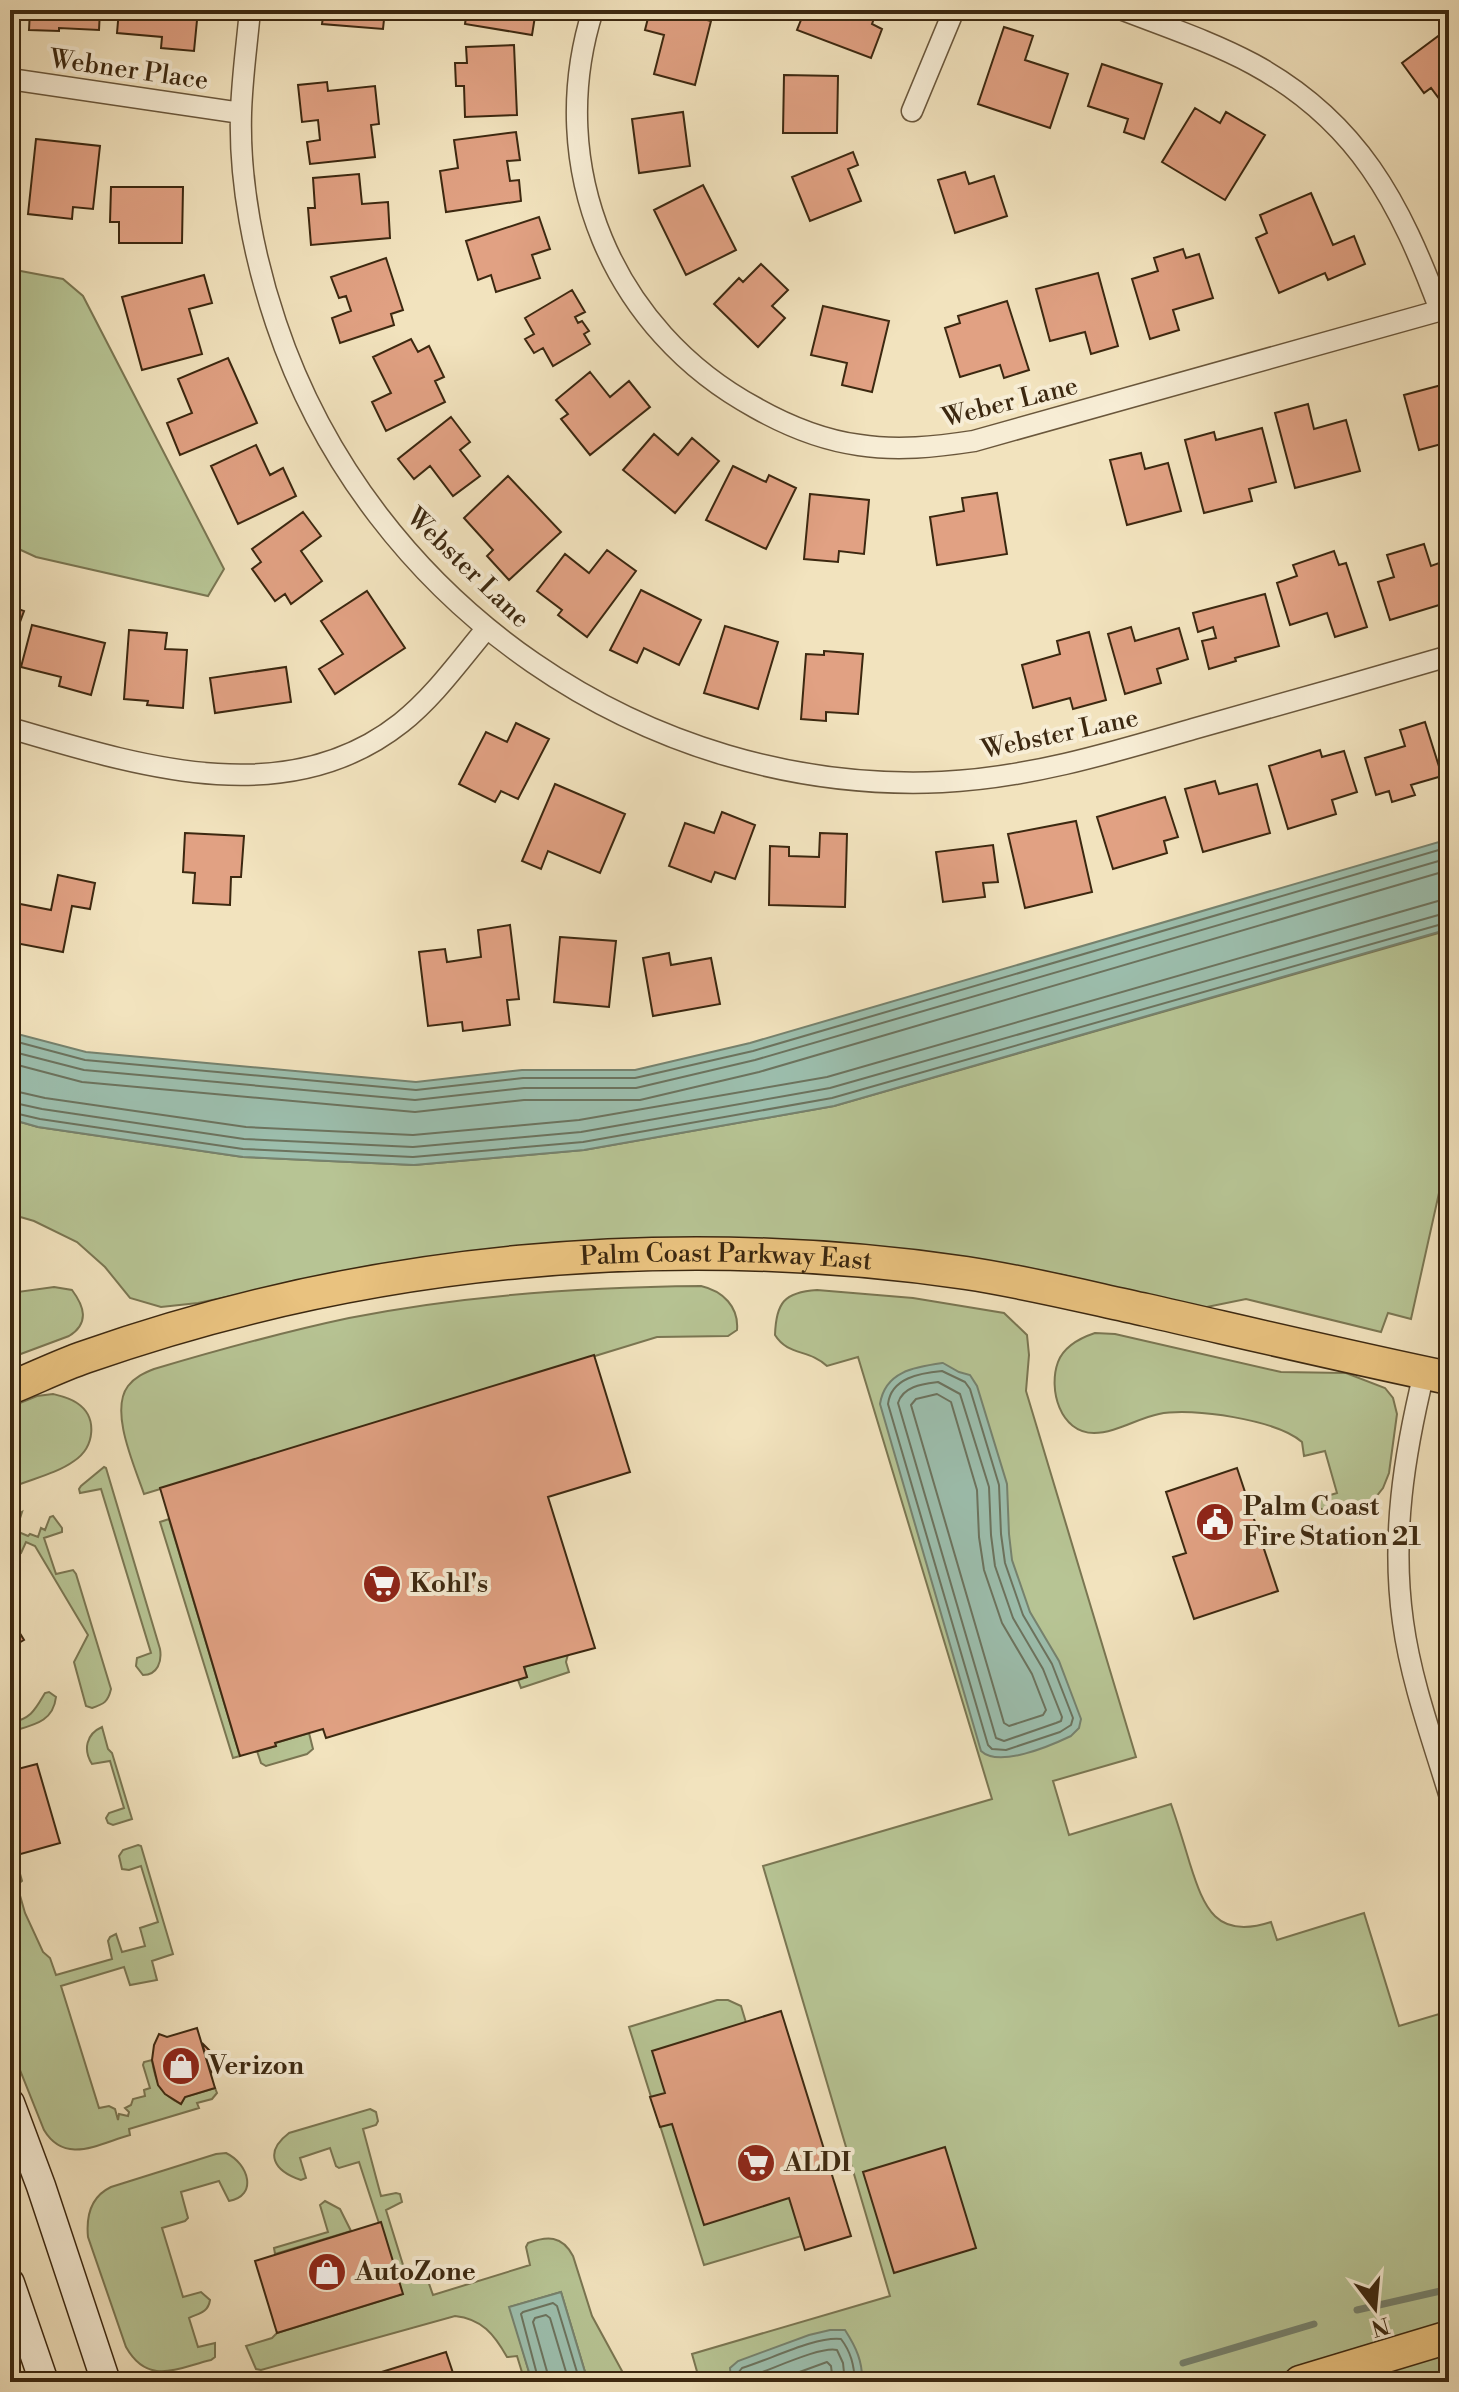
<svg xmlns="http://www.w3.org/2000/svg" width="1459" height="2392" font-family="'Libre Bodoni',serif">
<rect width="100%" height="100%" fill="#f2e3be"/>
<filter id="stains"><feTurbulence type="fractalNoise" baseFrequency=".0025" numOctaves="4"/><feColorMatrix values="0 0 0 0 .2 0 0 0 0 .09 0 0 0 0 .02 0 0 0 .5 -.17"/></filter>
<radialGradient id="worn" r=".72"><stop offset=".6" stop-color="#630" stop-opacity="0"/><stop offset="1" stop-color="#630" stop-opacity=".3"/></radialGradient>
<!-- green -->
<path fill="#b7c494" stroke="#7a7652" stroke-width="2" d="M10,269l53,10 20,17 141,273 -16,27 -172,-39 -26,-12z
M1449,930v218l-38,171 -23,-6 -7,19 -135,-33 -44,9 -139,-33 -113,-19 -625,20 -127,27 -37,4 -31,-9 -25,-31 -28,-25 -43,-21 -24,-7v-95l28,8 205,30 171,8 170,-15 250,-44z
M701,1286c22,5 38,21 36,44l-9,6 -71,1 -513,157c-9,-27 -35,-83 -16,-108 7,-9 16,-13 26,-17 64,-19 129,-37 195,-51 116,-23 234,-31 352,-32z
M54,1287l18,3c12,16 18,33 -3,46l-59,22v-65z
M817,1290l96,8 91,15 23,22 2,20 -3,36 110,366 -83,24 16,54 102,-31c7,20 13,40 19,60 14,44 26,76 81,58l6,18 87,-27 35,113 50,-15v313l-192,58h-557l-8,-28 198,-58 -127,-430 229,-67 -134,-442 -31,9c-18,-17 -39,-10 -52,-31 1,-32 9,-43 42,-45z
M1095,1333l20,1 166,38 65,1 39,15 8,10 4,16 -8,59 -6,15 -11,14 -37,13 -6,-1 -9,-6 -1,-7 1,-3 17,-5 -12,-42 -21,5 -2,-14c-25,-22 -110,-35 -143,-28 -21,4 -43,19 -65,19 -34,0 -46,-44 -36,-71 6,-16 22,-24 37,-29z
M53,1394c8,2 17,4 24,9 21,14 18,44 -3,58 -18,13 -43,18 -64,27v-81l27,-11z
M104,1467l2,1 54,181c2,12 -2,26 -17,26l-7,-9 1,-8 14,-5 -50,-164 -21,4 -1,-4 2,-3z
M22,1512l-6,19 12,5 2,-2 8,3 3,-9 4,2 5,-13 3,-1 9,12v4l-18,6 12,36 17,-4 3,4 35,115c-3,13 -7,15 -19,19l-6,-2 -12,-44 14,-27 -53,-89 -9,-4 -5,11 -4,3 -7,-8v-29z
M169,1519l71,237 -7,2 -73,-236z
M568,1654l-2,8 3,10 -48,16 -3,-8 9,-3 -3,-10z
M49,1692l7,5c-3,26 -24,28 -46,35v-9c21,-4 25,-13 35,-30z
M102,1727l6,22 4,4 20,66 -19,6 -5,-2 -2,-5 3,-5 15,-5 -14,-47 -18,3c-9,-14 -6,-30 10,-37z
M309,1733l4,16 -6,5 -41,12 -5,-3 -4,-12 19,-5 -1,-3z
M138,1845l3,1 32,108 -21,7 5,19 -27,5 -6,-18 -63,19 38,122 10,-2 6,3 3,11 1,-6 9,2 1,-4 -4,-4 6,-3 2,-6 12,-3 -1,-6 6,-2 -7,-23 1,-3 8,-2c3,21 9,35 29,44l4,-7 30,-9 2,5 -5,6 -15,4 2,5 -70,21 1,6c-32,9 -65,30 -86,-5l-34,-85v-188l5,-1 7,25 -5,4 8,28 18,39 7,6 6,17 56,-16 -4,-18 2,-4 6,-3 6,18 23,-6 -5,-18 18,-6 -17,-56 -12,4 -7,-1 -3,-13 4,-6z
M717,2000h11l13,6 66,218 5,9 -108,32 -75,-238z
M370,2109l6,3 2,9 -2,4 -13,4 18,67 15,-3 4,1 2,8 -16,8 22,71 15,-4 4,1 6,17 97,-30 -4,-18 2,-4c19,-7 34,-8 45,13l19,60 36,66h-40l-27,-90 -51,15 22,75h-7l-8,-26 -10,1c-13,-23 -25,-38 -52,-41l-194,54 -5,-1 -10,-23 26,-8 5,-5 125,-39 -43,-132 -20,6 -3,-2 -6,-18 -30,10 6,20 -5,2c-27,-9 -38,-27 -12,-47z
M226,2153c23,11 32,43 3,48l-10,-20 -38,11 7,26 -3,3 -23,7 21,69 18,-5 9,8c-2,13 -11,13 -21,18l9,29 17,-4v14l-4,3c-34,8 -63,26 -85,-13l-38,-110c-2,-21 2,-40 23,-50l105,-33z
M325,2201l15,8 11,22 -76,23 -1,-6 54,-16 -8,-27z
M1449,2352v30h-100z
M309,2374h12l38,5 -10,3h-65z"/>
<!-- water -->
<path fill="#9cbead" stroke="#76826e" stroke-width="2" d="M1449,839v90l-615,177 -250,44 -170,15 -171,-8 -205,-30 -28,-8v-87l76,20 330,30 106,-12h113l115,-27z
M943,1363l16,9 11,3 7,11 30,98 2,50 3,26 18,52 29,49 22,58 -2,9 -8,8c-21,10 -72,32 -90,15l-101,-347c5,-33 35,-37 63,-41z
M561,2292l27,90h-56l-23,-75z
M830,2330h15c11,17 18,32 17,52h-131l-1,-14 8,-7 71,-26z"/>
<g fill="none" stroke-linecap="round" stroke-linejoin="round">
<!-- shore -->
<path stroke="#6c735e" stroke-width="2" d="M10,1040l75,20 331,30 107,-12h112l118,-27 696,-204
M10,1051l74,19 331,30 109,-12h112l119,-28 694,-202
M10,1063l72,19 333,30 109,-12h116l119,-28 690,-202
M10,1090l35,8 201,29 167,8 166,-15 248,-43 611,-176 11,-1
M10,1102l32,7 202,30 169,8 168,-15 249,-44 619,-176
M10,1112l30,7 203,30 170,8 170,-15 249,-44 617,-176
M942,1371l23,11 5,7 29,96 2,49 4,29 18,52 29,49 21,54 -2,7 -11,7 -54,18 -14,-1 -4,-4 -100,-341c3,-26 32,-31 54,-33z
M938,1382l22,12 29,93 2,48 4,31 18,52 30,51 19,48 -1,4 -5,2 -52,18 -8,-3 -98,-335c5,-17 25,-19 40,-21z
M937,1394l14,8 26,88 2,47 5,33 18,53 30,51 14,36 -3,5 -34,11 -5,-3 -93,-318 5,-6z
M539,2382l-18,-68 2,-2 30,-9 4,3 23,76
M550,2382l-17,-60 2,-4 11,-3 4,3 19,64
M738,2382v-9l4,-5c27,-8 74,-32 99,-29 10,13 13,26 14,43
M748,2382l3,-6c20,-6 69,-30 86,-26l6,13 2,19
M772,2382l55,-20 4,4 2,16"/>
<!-- stream -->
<path stroke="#76826e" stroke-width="7" d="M1357,2310l92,-21
M1183,2363l131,-39
M1127,2382l18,-6"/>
</g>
<!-- building -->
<path fill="#e1a183" stroke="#3c2810" stroke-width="2" d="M30,10h70l-1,20 -40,-2v3l-30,-1z
M119,10h79l-4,41 -33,-3 1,-11 -45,-4z
M324,10h61l-2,19 -61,-5z
M467,10h69l-4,25 -67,-11z
M650,10h18l43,11 -16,64 -41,-11 10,-39 -19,-5z
M805,10h72l-5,14 10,5 -11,29 -74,-28z
M1004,27l29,9 -8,24 43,14 -18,54 -72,-24z
M1449,28v84l-18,-24 -7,5 -22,-30z
M514,45l3,70 -52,2 -1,-31h-8l-1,-23h12l-1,-16z
M1102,64l60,20 -18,55 -20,-7 4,-13 -40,-13z
M784,75l54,1 -1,57h-54z
M327,82l1,9 47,-5 4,38 -8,1 4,32 -65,7 -3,-22 13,-2 -2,-20 -16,2 -4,-37z
M1195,108l25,15 6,-11 39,23 -40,65 -63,-38z
M683,112l7,54 -51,7 -7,-54z
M516,132l4,28 -13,1 3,20 9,-1 2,21 -75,11 -6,-41 18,-3 -4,-28z
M36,139l64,7 -7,63 -20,-2 -1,12 -44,-5z
M853,152l5,13 -10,4 13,32 -51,20 -18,-44z
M965,172l4,12 25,-8 13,40 -52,17 -17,-53z
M359,174l3,30 26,-2 2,36 -79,7 -3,-37h7l-2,-30z
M703,185l33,65 -50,25 -32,-65z
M111,187h72l-1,56h-63v-21h-9z
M1311,193l22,52 21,-9 11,28 -37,16 -3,-7 -46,20 -23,-55 11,-5 -7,-18z
M539,217l11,32 -18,6 8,23 -44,14 -5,-17 -13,5 -12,-39z
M1183,249l3,9 13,-4 14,44 -40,12 6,20 -29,9 -18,-60 26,-8 -4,-13z
M386,258l17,52 -12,4 3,11 -54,18 -8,-25 19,-7 -5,-15 -7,2 -8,-21z
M761,264l27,26 -16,16 13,12 -27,29 -44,-43 25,-26 4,4z
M1098,273l20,73 -27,8 -6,-22 -35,9 -14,-52z
M204,275l8,28 -23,6 13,45 -60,16 -20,-73z
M572,290l13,22 -10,5 3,6 4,-2 7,10 -5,3 6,10 -37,22 -10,-18 -9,5 -9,-14 9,-5 -9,-16z
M1007,301l22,69 -25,8 -4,-13 -40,12 -15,-49 15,-5 -2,-7z
M823,306l66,15 -17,71 -30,-7 5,-22 -36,-8z
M411,339l7,13 11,-6 15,31 -9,4 10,21 -59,29 -14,-29 19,-9 -18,-36z
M228,358l29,65 -77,32 -13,-32 25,-10 -14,-34z
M1449,363v79l-30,8 -15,-55 45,-12 -5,-18z
M590,372l20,25 19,-16 21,26 -60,48 -29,-36 7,-5 -12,-14z
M1308,404l6,25 32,-9 14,51 -65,17 -20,-75z
M451,417l19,25 -10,8 20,26 -27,20 -23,-30 -16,13 -16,-20z
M1262,428l14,54 -27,7 3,12 -48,12 -19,-73 29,-8 2,8z
M654,434l24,21 14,-17 27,23 -44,52 -52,-43z
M256,445l14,30 13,-7 13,28 -58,28 -27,-58z
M1141,453l4,16 23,-6 13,48 -54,14 -17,-65z
M733,466l33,16 3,-7 27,13 -30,61 -60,-29z
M508,476l53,56 -52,48 -22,-24 6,-6 -29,-32z
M997,493l10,61 -70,11 -7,-48 34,-6 -2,-13z
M810,494l59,6 -5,54 -25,-3 -1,11 -34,-3z
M303,512l18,24 -20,15 21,30 -31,23 -6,-10 -10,7 -23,-32 9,-7 -9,-13z
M1424,544l7,22 8,-3 10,39 -59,18 -12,-38 16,-5 -7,-22z
M607,550l29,21 -49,66 -29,-22 4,-5 -25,-19 28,-37 24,19z
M1334,551l5,14 7,-2 21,64 -32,10 -8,-24 -37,12 -13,-42 20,-7 -4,-11z
M641,590l60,30 -22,45 -35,-17 -7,15 -27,-13z
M367,591l38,57 -70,46 -16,-25 24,-15 -22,-33z
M1265,594l14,52 -44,12 1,3 -27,8 -7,-28 14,-3 -3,-11 -15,5 -5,-19z
M10,606l14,5 -14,38z
M32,625l73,18 -14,52 -32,-9 2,-9 -40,-10z
M725,626l53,16 -20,67 -54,-16z
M1131,627l4,14 44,-13 9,31 -31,10 4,14 -36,11 -17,-60z
M129,630l38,3 -2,16 22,1 -4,58 -36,-3 1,-4 -24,-2z
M1089,632l17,68 -33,9 -3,-11 -37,10 -11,-43 38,-11 -3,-13z
M824,651l39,3 -5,60 -32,-2v9l-25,-2 5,-65 18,1z
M286,667l5,35 -76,11 -5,-35z
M1449,716v31l-8,-29z
M1425,722l17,54 -31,9 4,10 -23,7 -3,-11 -13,4 -11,-37 40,-12 -5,-16z
M516,723l33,16 -31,60 -17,-8 -6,11 -36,-18 27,-52 21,10z
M1320,750l2,7 22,-6 13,41 -25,8 4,14 -48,15 -19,-63z
M1215,781l4,13 38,-10 13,49 -67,19 -18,-63z
M555,784l70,30 -25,59 -52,-22 -7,18 -19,-8z
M1165,797l13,40 -14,4 3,12 -54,16 -16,-52z
M722,812l33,13 -20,54 -20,-7 -4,10 -42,-16 16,-43 29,10z
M1076,821l16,71 -67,16 -17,-74z
M185,833l59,3 -3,41h-10l-1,28 -37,-2 2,-30 -12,-1z
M820,833l27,1 -2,73 -76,-2 1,-59 19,1v9l30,1z
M993,845l5,37 -15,1 2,14 -42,5 -7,-50z
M58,875l37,8 -5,26 -18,-3 -9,46 -53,-10v-40l41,8z
M510,925l9,74 -12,1 3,25 -47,6 -1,-9 -34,4 -9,-74 26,-3 2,13 34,-5 -3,-27z
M560,937l56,4 -7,66 -55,-5z
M669,953l2,12 40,-7 9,46 -67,12 -10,-58z
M594,1355l36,117 -82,25 47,151 -71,19 3,10 -201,61 -3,-9 -48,14 1,3 -36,10 -80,-268z
M1237,1468l41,123 -84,28 -21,-62 13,-4 -20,-61z
M10,1617l14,23 -14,8 3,6 -3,2z
M37,1764l23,79 -50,14v-86z
M781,2011l70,225 -46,14 -16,-52 -85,27 -32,-101 -12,3 -10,-30 15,-4 -13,-42z
M197,2028l18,60 -30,9 -4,7 -16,-10 -7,-9 -6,-25 2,-15 5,-11 8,3z
M202,2043l11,11 1,13 -3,6z
M945,2147l31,101 -82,25 -31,-101z
M381,2222l22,72 -126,39 -22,-72z
M446,2352l10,30h-107l10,-3z"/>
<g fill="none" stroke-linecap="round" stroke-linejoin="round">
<defs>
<path id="minor" d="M250,10c-3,34 -8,68 -9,103 -2,69 13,145 35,210 94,281 370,472 666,459 86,-4 169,-29 251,-53 85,-24 171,-48 256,-73
M593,10c-50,157 20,321 163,398 32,18 67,32 103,37 38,6 76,2 115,-4l475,-133
M1123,10c44,17 89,32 130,54 105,57 147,139 187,246
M10,79l231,34
M912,111l42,-101
M10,728c126,37 276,86 391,-5 33,-26 59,-63 86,-95
M1424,1373c-20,82 -33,164 -21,249 8,59 29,116 46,172"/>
<path id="secondary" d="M10,2103l31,83 65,196
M10,2283l34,99"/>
<g id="primary">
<path id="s1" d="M10,1388c25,-10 49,-22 75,-31 282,-99 585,-127 881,-84 60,9 120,24 180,37 101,23 202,47 303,68"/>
<path d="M1300,2382l149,-45"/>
</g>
</defs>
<!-- minor casing -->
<use href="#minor" stroke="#6a573c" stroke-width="23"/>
<!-- secondary casing -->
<use href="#secondary" stroke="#3c2810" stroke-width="31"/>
<!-- primary casing -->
<use href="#primary" stroke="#3c2810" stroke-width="35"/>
<!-- minor -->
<use href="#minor" stroke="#f7edd5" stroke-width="20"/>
<!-- secondary -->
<use href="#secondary" stroke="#f7edd5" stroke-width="28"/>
<!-- primary -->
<use href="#primary" stroke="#e9c27f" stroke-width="32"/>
</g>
<!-- icons -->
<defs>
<symbol id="civic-disc" viewBox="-11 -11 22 22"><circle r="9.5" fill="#8f2418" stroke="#f7edd5"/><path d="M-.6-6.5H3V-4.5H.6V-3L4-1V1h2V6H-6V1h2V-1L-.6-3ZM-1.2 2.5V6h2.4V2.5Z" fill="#fff"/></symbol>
<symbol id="supermarket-disc" viewBox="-11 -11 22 22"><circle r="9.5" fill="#8f2418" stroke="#f7edd5"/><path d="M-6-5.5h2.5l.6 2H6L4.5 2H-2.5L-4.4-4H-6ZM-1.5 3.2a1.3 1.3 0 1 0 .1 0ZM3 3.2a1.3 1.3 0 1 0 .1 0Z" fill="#fff"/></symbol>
<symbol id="shop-disc" viewBox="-11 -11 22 22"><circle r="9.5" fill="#8f2418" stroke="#f7edd5"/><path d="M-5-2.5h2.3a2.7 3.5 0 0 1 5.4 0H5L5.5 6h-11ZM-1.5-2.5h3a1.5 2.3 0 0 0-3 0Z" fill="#fff"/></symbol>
</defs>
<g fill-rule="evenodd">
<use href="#civic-disc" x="1193" y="1500" width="44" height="44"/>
<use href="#supermarket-disc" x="360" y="1562" width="44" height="44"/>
<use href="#shop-disc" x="159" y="2044" width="44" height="44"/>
<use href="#supermarket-disc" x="734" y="2141" width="44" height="44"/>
<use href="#shop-disc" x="305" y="2250" width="44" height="44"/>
</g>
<g text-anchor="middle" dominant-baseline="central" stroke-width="8" stroke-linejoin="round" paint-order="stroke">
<!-- street labels -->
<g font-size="26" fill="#3c2810" stroke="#f7edd5">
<text transform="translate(129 70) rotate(8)">Webner Place</text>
<text transform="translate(1010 402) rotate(-14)">Weber Lane</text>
<text transform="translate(468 568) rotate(44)">Webster Lane</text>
<text transform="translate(1060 734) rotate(-12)">Webster Lane</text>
<text stroke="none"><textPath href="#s1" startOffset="734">Palm Coast Parkway East</textPath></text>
</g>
<!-- poi labels -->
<g font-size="26" font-weight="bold" fill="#3c2810" stroke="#f7edd5" text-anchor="start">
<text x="1243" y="1507">Palm Coast<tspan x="1243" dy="30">Fire Station 21</tspan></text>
<text x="410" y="1584">Kohl's</text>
<text x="209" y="2066">Verizon</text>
<text x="784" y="2163">ALDI</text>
<text x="355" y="2272">AutoZone</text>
</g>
</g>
<!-- margin -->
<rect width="1459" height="2392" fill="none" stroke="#f2e3be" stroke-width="40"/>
<rect x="12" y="12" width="1435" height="2368" fill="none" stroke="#3c2810" stroke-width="4"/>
<rect x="20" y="20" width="1419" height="2352" fill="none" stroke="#3c2810" stroke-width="2"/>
<!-- north arrow -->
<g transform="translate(1375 2308) rotate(164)" stroke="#f7edd5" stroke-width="6" paint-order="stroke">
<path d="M0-6L14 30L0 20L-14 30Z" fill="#3c2810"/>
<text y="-12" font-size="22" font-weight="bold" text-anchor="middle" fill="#3c2810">N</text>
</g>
<rect width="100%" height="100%" filter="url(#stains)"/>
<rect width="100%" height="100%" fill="url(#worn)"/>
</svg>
